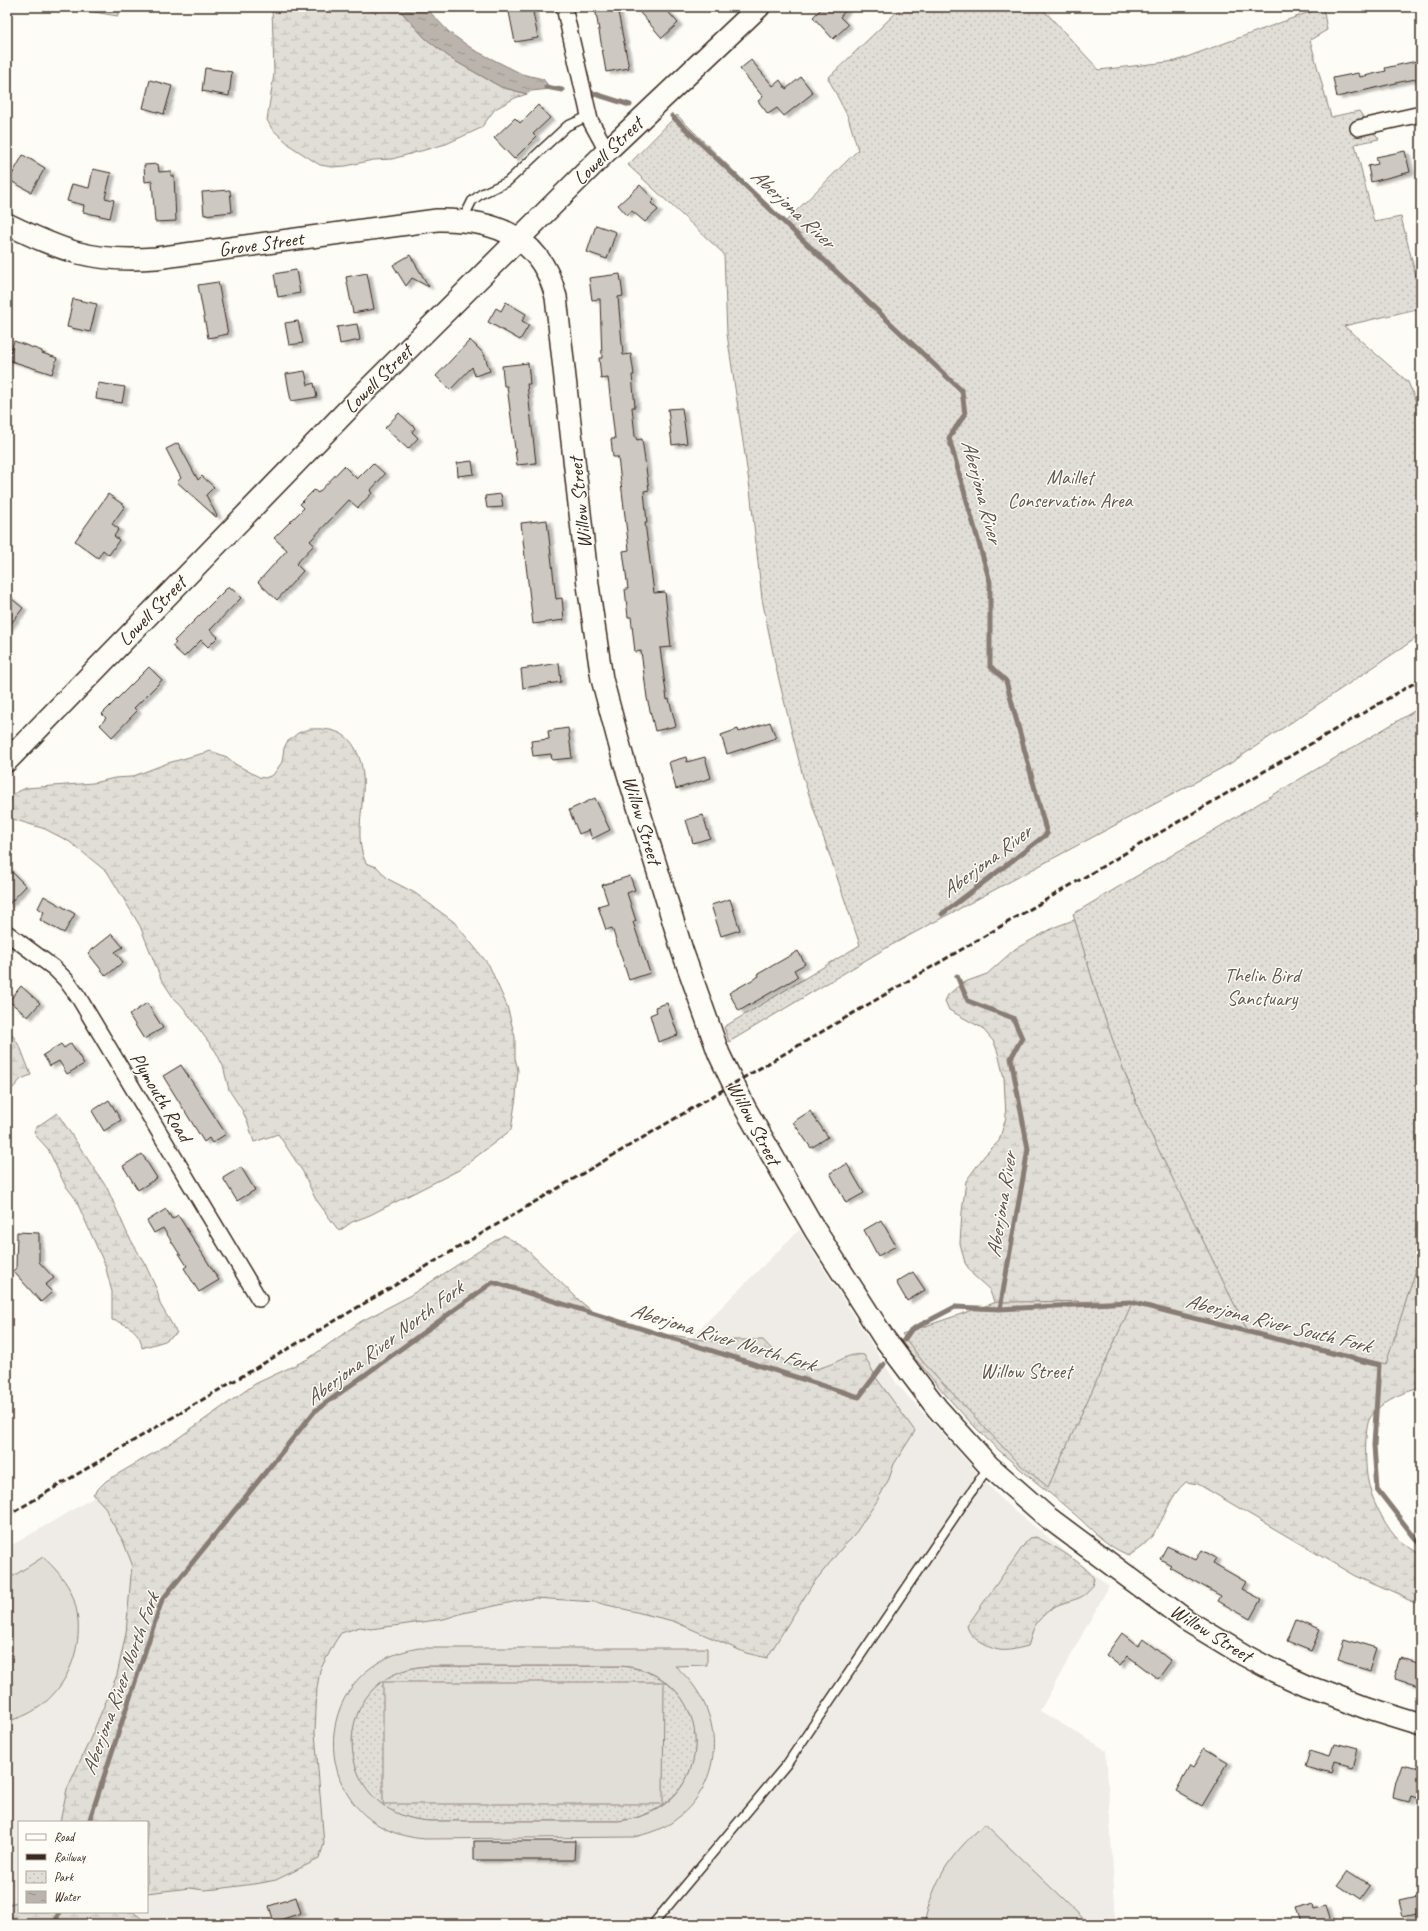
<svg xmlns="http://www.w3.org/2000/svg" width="1428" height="1931" font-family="Caveat,sans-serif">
<defs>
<pattern id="wetland-marsh" width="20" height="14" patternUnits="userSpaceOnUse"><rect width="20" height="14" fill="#e1ded7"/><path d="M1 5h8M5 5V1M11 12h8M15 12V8" fill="none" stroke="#c2bfb8"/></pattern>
<pattern id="park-dots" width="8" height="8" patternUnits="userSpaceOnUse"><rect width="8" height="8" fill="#e1ded7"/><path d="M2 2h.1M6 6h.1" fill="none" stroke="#c2bfb8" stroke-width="1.8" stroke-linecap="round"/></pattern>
<pattern id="water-ripples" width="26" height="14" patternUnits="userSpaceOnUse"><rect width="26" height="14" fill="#bbb4ad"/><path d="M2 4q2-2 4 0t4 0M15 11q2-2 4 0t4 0" fill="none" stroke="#99938c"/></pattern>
<filter id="shadow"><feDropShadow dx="4.5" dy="2.5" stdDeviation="1" flood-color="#0004"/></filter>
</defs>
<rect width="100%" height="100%" fill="#fdfcf7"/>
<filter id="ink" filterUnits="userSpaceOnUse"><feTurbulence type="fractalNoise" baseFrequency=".025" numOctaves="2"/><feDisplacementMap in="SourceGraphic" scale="8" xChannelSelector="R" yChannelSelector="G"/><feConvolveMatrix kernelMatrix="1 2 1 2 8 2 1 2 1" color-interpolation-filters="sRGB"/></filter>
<g filter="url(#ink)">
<!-- built -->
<path fill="#efece7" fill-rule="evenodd" d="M799,1230l98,154 107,118 105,84 -69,125 66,39 10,174h-1109v-376l292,-170 238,-78 135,56zM19,1822h128v90h-128z"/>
<!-- wetland -->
<path fill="url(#wetland-marsh)" stroke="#8e847a" d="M272,7h125l28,31 28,22 48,27 26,7 -12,4 -20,11 -14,19 -35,16 -54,15 -19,1 -27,6 -14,1 -12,-2 -8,-5 -20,-13 -20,-18 -5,-9 7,-46z
M1421,718v549l-4,5 1,9 3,4v103c-20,5 -39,12 -51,30 -6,9 -5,52 -2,63 2,15 16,42 26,54 6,8 19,14 27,20v50l-66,-29 -157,-92 -12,-2c-17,14 -21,37 -34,54 -6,8 -13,13 -22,19 -22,-6 -40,-28 -58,-43 -29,-25 -60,-48 -87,-75 -31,-30 -57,-64 -85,-96l9,-7 86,-30 -6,-15 -16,-14 -8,-12 -5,-20 2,-31 4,-31 19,-26 14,-14 3,-10 4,-14 -2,-39 -6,-25 -4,-11 -12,-14 -33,-18 -4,-9 3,-6 14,-12 25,-9 28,-25 40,-22 24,-9z
M310,729c20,-1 37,2 46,21 19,36 -7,79 10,113l11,4 11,12 27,14 39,29 35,43 18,41 8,31v21l3,12 -2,27 -5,33 -52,40 -89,45 -18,7 -13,9 -24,-33 -12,-26 -25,-38 -24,8 -6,-19 -6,-13 -13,-20 -6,-24 -7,-14 -34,-46 -9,-9 -12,-18 -21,-53 -32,-53 -38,-31 -25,-13 -32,-10 -6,-4 1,-7 5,-14 13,-6 67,-5 22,-5 16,-1 37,-14 43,-12 16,6 8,7 24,13 6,1 8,-3 9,-13 2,-14 3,-6 11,-9z
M7,1026l14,23 10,26 -10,4 -8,9 -6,-2z
M57,1113l50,75 21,47 17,29 12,26 3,14 17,29 -12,8 -23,7c-1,-16 -14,-24 -30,-28v-28l-7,-27 -30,-67 -10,-13 -17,-36 -11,-12 -3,-6 4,-5z
M504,1235l22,14 54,52 12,10 17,8 49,17 14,-1 30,5h61c26,28 37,39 75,21 9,-4 15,-8 26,-6l13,24 38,52 -21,33 -5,15 -12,22 -24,36 -12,12 -29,36 -45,73 -21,-5 -73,-32 -78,-19 -60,-4 -13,2 -59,13 -19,6 -73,10 -11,-2 -19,6 -6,9 -15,28 -3,18 -2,44 9,112 -5,15 -43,21 -15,3 -44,6 -13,1 -14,-2 -43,5v-71h-87l7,-33 21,-45 29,-69 9,-42 6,-69 -9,-23 -13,-22 -5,-12 -12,-13 13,-13 68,-40 81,-57 53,-25 52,-37 46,-24z
M1036,1537c15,7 51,28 58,42 -5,21 -19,19 -36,26 -7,3 -16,11 -21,18 -5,6 -6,16 -9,23 -20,5 -29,8 -48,-4 -7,-5 -10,-7 -13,-16l59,-84 3,-4z
M19,1902v10h114l16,12h-142v-20z"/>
<!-- park -->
<path fill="url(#park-dots)" stroke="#8e847a" d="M64,7h54v9z
M902,7h139l58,63 77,-9 147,-54 4,23 -17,10 21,77 28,-6 20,28 -24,5 19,78 27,-5 20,79v12l-77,18 64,56 13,31v222l-190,128 -345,185 -157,94 -5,-15 136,-82 -57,-168 -27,-109 -14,-69 -12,-110 -23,-155 -3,-80 -96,-89 49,-50 108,107 73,-72 -10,-33 -20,-39z
M1421,707v547l-35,110 -139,-34 -107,-218 -22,-57 -21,-60 -24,-81z
M1133,1301l-85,186 -31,-25 -94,-100 -21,-28 95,-32z
M428,1666h193c100,9 100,144 -3,155h-189c-103,-6 -103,-150 -1,-155z"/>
<!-- pitch -->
<path fill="#e1ded7" stroke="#8e847a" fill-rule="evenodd" d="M43,1557c10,9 20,20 27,33 24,51 -6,120 -63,131v-141z
M419,1648h288v17l-32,1c51,42 53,118 -4,157 -12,7 -24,11 -37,14l-209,2c-117,-8 -125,-172 -6,-191zM426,1666h195c99,7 100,146 -3,155h-189c-101,-7 -103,-147 -3,-155z
M383,1682h281l-1,122h-280z
M985,1824l104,100h-165c10,-45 26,-70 61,-100z"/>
<!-- water -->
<path fill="url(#water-ripples)" stroke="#887d74" d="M397,7h28l25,26 24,17 48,24 21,5 8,10 -20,2 -4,3 -26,-7 -48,-27 -28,-22z"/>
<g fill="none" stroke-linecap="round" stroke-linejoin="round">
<!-- stream -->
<path stroke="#887d74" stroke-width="5" d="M546,87l16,3
M592,93l38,12
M672,116l290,275 3,23 -16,24 41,144v84l16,15 41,153 -105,80
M957,976l11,25 45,17 9,20 -11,20 17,91 -28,160
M904,1340l7,-10 44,-23 45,2 130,-7 249,63 -5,80 3,44 38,49 6,6
M89,1822l73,-222 153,-189 178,-129 366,115 25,-33
M55,1924l4,-12"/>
</g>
<!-- building -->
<path fill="#cdc8c2" stroke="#3b2a1e" filter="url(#shadow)" d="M508,7h24l6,31 -23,4z
M595,7h22l12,61 -23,4z
M635,7h29l14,16 -16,15z
M823,7h25l-8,10 8,8 -15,14 -20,-22z
M751,60l22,26 7,-6 6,9 15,-12 12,16 -29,23 -7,-8 -9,6 -10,-13 5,-4 -23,-28z
M1421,60v18l-21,4 -63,15 -4,-19 25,-5 2,4 26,-6 -1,-3z
M205,68l27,4 -3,24 -27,-5z
M150,80l22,6 -8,28 -21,-6z
M538,105l12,13 -17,16 3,3 -22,22 -20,-21 21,-20 5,5z
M1405,151l5,21 -39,10 -3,-16 10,-2 -2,-7z
M23,155l22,13 -14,24 -22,-12z
M158,164l1,8 12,-1v5h3l2,45 -21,1 -3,-41 -7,1 -1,-17z
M93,169l18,4 -6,25 9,2 -4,18 -27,-6 1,-7 -17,-4 5,-17 17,4z
M640,185l14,15 -3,3 7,7 -13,12 -13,-11 -5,4 -9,-10z
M230,190l2,22 -28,3 -2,-23z
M596,225l20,7 -9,27 -20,-7z
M410,255l19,32 -17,-9 -6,8 -13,-21z
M296,270l4,23 -22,4 -4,-23z
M367,273l7,36 -21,4 -7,-36z
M620,274l3,22 -5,1 5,58 8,-1 3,21h-2l3,32h-3l3,29 2,4 5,-1 7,51 -5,1 3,32h-2l9,70 11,-1 6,55 -11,1 7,52 2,-1 7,27 -21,5 -8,-33 -6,-47 -6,1 -4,-35h-3l-3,-28h3l-5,-38 6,-1 -11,-93h-5l-2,-18h4l-7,-61 -7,1 -2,-21h3l-2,-59 -8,1 -3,-22z
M218,282l10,52 -20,4 -10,-53z
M73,299l24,5 -7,28 -23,-5z
M506,302l20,12 -4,7 7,4 -9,15 -32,-18 8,-14 5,3z
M298,321l5,22 -14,2 -4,-22z
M357,324l3,16 -20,4 -3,-17z
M470,340l14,14 6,17 -15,5 -3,-9 -22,23 -14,-14z
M14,341l28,10v2l15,5 -5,16 -44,-14z
M528,363l2,21h-3l9,79 -19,2 -10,-79h-3l-2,-20z
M305,371l3,14 6,-2 3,14 -26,4 -5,-27z
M98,383l27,4 -3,16 -26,-4z
M682,408l5,35 -15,2 -4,-36z
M399,413l16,15 -3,4 6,6 -10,11 -23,-21z
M178,443l20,37 4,-4 12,11 -8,8 11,21 -1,1 -39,-35 4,-4 -15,-29z
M472,461l2,13 -16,2 -1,-13z
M373,463l12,11 -15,17 2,2 -14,15 -9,-8 -39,41 4,4 -18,19 7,7 -26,29 -19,-18 29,-32 -13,-12 30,-30 -4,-4 14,-14 4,3 26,-27 13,13z
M108,494l17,12 -13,18 7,5 -5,7 5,4 -10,15 -6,-5 -5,8 -23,-17z
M501,494l2,13 -16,1 -2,-12z
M547,520l9,79 6,-1 2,22 -31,4 -12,-101z
M229,586l12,12 -31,32 8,7 -10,10 -7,-7 -17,17 -12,-11 4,-3 -2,-2z
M7,595l16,13 -16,21z
M559,663l2,19 -38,6 -2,-19z
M149,667l13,13 -28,28 3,3 -25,26 -12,-12 6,-7 -4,-4z
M770,722l6,16 -49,16 -6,-19 17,-6 1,3z
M568,728l4,30 -20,2 -1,-6 -18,2 -2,-15 18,-2 -1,-8z
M686,757l1,5 18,-5 6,21 -35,11 -7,-27z
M595,798l15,32 -18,9 -3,-9 -10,4 -10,-24z
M703,815l7,23 -17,5 -7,-23z
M7,867l19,19 -19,20z
M630,876l5,14 -8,3 9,28 -3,1 17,51 -21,7 -17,-52 -6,2 -8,-24 10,-3 -6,-18z
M44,896l31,18 -11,19 -24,-13 4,-8 -6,-4z
M730,899l10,31 -19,6 -10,-31z
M112,934l11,13 -8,5 8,10 -17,14 -18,-23z
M798,951l7,13 -11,6 4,7 -59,34 -10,-18 30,-17 -1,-2z
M21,986l19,17 -12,14 -19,-16z
M147,1003l16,25 -19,11 -15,-24z
M667,1003l11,32 -20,7 -8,-27 7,-3 -2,-5z
M71,1043l13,21 -17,10 -8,-13 -9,5 -7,-11 18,-11 3,4z
M181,1065l45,69 -14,9 -3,-5 -5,4 -41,-66z
M109,1100l12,20 -17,11 -12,-20z
M810,1111l18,26 -17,11 -18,-26z
M142,1154l15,24 -19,12 -15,-24z
M847,1164l17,29 -18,10 -16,-30z
M241,1167l14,23 -18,11 -14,-23z
M166,1209l6,10 6,-4 41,65 -20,12 -15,-24 3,-2 -24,-38 -9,5 -7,-12z
M881,1220l15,26 -18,10 -14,-26z
M17,1232l22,1v29l15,16 -9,7 7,7 -11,10 -28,-31 3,-3z
M913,1272l12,18 -18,11 -11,-19z
M1167,1546l29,14 6,-10 14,8 -3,5 33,19 -4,7 19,10 -11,20 -32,-18 3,-5 -52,-29 2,-2 -11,-6z
M1295,1619l25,11 -9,21 -25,-10z
M1122,1633l16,13 5,-7 28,22 -13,18 -30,-23 -8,10 -14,-11z
M1344,1638l33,10 -7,22 -32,-10z
M1402,1658l19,6v23l-26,-8z
M1334,1745l23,6 -5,17 -18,-5 -3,10 -26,-7 5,-16 20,6z
M1204,1748l24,14 -26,44 -26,-15 14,-25 3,2z
M1402,1766l19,5v25l-4,-1 -1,3 -6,-2 -2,6 -15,-4 3,-15z
M474,1841h101l-1,19h-100z
M1348,1871l21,14 -10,14 -21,-14z
M1421,1895v17l-18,4 -4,-16z
M296,1897l5,16 -27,9 -5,-16z
M1313,1903l1,5 13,-3 6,19h-34l-5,-16z"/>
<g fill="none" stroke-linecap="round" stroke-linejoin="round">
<defs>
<path id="service" d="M462,221l10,-20 9,-7 26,-12 60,-56 22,-10
M653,1924l134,-160 202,-298"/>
<path id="minor" d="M564,7l26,113 17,31
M1358,128l63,-14
M7,933l47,35 12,12 13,18 180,301"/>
<path id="secondary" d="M7,224c56,27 85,39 149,34l281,-38c59,-1 104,17 119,77l32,288 14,94 21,79 59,192 37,104 26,54 70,122 69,108 53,70 52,58 57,50 140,104 58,35 30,16 33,15 59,22 55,17
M7,761l354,-365 246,-245 152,-144"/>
</defs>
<!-- service casing -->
<use href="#service" stroke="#3b2a1e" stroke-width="11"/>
<!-- minor casing -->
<use href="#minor" stroke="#3b2a1e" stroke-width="18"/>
<!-- secondary casing -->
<use href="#secondary" stroke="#3b2a1e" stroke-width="24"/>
<!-- service -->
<use href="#service" stroke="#fdfcf7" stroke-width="8"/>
<!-- minor -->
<use href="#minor" stroke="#fdfcf7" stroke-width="15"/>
<!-- secondary -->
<use href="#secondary" stroke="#fdfcf7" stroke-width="21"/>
<!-- rail -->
<path stroke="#3b2a1e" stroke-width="3" stroke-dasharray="6 3" stroke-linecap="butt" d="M7,1516l726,-432 688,-405"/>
</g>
</g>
<g text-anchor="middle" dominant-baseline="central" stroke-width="3" stroke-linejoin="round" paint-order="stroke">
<!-- street labels -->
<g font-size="20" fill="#3b2a1e" stroke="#fdfcf7">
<text transform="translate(608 151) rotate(-44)">Lowell Street</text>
<text transform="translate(261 244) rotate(-8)">Grove Street</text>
<text transform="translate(378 379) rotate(-45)">Lowell Street</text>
<text transform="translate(580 503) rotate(-96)">Willow Street</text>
<text transform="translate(152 611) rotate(-46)">Lowell Street</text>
<text transform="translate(642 820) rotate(73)">Willow Street</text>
<text transform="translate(161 1097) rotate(59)">Plymouth Road</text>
<text transform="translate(754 1123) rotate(62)">Willow Street</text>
<text transform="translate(1211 1633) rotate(32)">Willow Street</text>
</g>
<!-- park labels -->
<g font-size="20" fill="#64574c" stroke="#fdfcf7">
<text x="1070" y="477">Maillet<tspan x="1070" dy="23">Conservation Area</tspan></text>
<text x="1262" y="975">Thelin Bird<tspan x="1262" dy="23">Sanctuary</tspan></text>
<text x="1026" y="1371">Willow Street</text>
</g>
<!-- water labels -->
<g font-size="21" font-style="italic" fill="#615349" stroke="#fdfcf7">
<text transform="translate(793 208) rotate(43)">Aberjona River</text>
<text transform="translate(982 491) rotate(75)">Aberjona River</text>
<text transform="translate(986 861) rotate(-37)">Aberjona River</text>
<text transform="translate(1001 1205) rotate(-81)">Aberjona River</text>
<text transform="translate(1278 1323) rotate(14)">Aberjona River South Fork</text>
<text transform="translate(723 1337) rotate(17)">Aberjona River North Fork</text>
<text transform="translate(384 1343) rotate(-37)">Aberjona River North Fork</text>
<text transform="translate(120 1684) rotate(-70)">Aberjona River North Fork</text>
</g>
</g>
<!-- margin -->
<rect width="1428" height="1931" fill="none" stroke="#fdfcf7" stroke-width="24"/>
<rect x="12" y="12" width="1404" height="1907" fill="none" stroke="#3b2a1e" stroke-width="1.5" filter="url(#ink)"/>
<!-- legend -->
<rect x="18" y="1821" width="130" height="92" fill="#fdfcf7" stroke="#afa8a0"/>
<rect x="26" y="1834" width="20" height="6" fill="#fdfcf7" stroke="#afa8a0"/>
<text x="54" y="1841" font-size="12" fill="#3b2a1e">Road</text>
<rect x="26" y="1854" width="20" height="6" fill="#3b2a1e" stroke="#afa8a0"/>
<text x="54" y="1861" font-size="12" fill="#3b2a1e">Railway</text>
<rect x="26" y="1871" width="20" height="12" fill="url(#park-dots)" stroke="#afa8a0"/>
<text x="54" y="1881" font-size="12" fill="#3b2a1e">Park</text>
<rect x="26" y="1891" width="20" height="12" fill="url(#water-ripples)" stroke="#afa8a0"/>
<text x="54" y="1901" font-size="12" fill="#3b2a1e">Water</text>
</svg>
